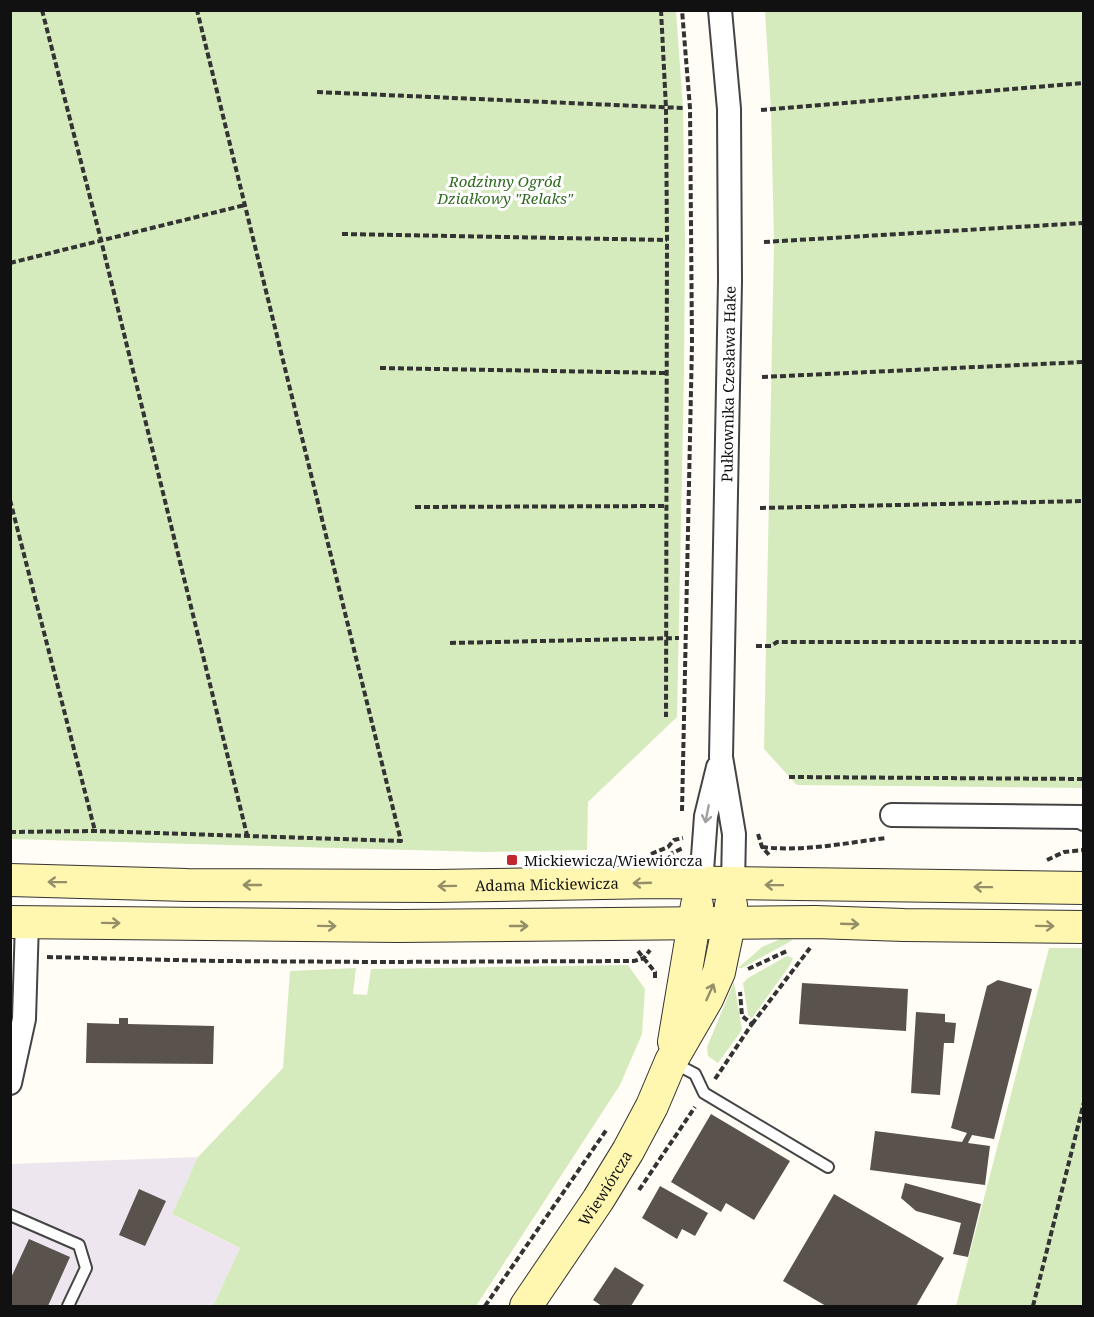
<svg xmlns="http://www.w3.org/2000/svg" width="1094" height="1317" font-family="'Noto Serif',serif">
<rect width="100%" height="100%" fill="#fffdf5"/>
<!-- industrial -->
<path fill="#eee6ef" d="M198,1157l-26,57 68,34 -27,58h-202l-1,-142z"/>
<!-- green -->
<path fill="#d5ebbd" d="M10,11h666l7,97 2,132 -1,133 -7,344 -89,85 -1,48 -102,2 -474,-13z
M765,11h318v777l-286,-3 -33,-36 10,-507 -3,-133z
M783,938l10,2 -51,28h-4l24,-21z
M1049,948h34v358h-127z
M787,956l6,2 -3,7 -38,53 -4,-3 -5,-32 5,-5z
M628,965l17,24 -3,45 -22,51 -144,221h-263l27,-58 -68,-34 26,-57 85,-89 7,-97 66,-3 -3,26 14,1 4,-26z
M734,982l8,48 -24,33 -10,-7 -1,-9z"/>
<!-- building -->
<path fill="#5a524d" d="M998,980l34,9 -38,150 -22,-4 -4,8 22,3 -5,39 -115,-15 5,-39 87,11 5,-9 -16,-5 36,-142z
M802,983l106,6 -2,42 -107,-7z
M10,993l8,1 -2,21h-6z
M916,1012l29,2v8l11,1 -2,20h-10l-4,52 -29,-2z
M119,1018h9v6l86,2 -1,38 -127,-1 1,-40 32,1z
M711,1114l79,47 -36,59 -28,-17 -5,9 -50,-30z
M905,1183l76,21 -13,53 -15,-3 8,-31 -45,-12 -15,-13z
M660,1186l48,27 -13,23 -13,-7 -5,10 -35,-21z
M139,1189l27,12 -21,45 -26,-11z
M834,1194l110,64 -28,48h-90l-43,-25z
M29,1239l41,18 -22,49h-38v-26z
M615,1267l29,18 -13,21h-29l-9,-6z"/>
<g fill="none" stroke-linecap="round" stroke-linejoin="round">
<defs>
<path id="lane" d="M674,1063l21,11 9,19 124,74
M10,1215l69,30 7,23 -18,38"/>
<path id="street" d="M720,10l9,99 1,172 -9,476 13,77 -1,50
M892,815l189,2 3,2
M701,884l5,-68 12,-49
M10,1083l14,-64 3,-97"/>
<g id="secondary">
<path id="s1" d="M10,880l177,5 249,1 220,-4 428,6"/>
<path d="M10,922l388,4 417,-4 89,3 180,2"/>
<path d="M674,1042l23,-137"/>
<path id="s2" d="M526,1306l72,-106 30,-49 24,-45 19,-45 36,-62 12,-27 10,-48 2,-19"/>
</g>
</defs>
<!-- lane casing -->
<use href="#lane" stroke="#444" stroke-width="14"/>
<!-- street casing -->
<use href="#street" stroke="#444" stroke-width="26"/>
<!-- secondary casing -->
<use href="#secondary" stroke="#333" stroke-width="34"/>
<!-- path -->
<path stroke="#333" stroke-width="4" stroke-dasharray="6 3" stroke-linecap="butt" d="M42,10l59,230 146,595
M661,10l5,98 1,132 -1,477
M317,92l366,16
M761,110l323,-27
M342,234l325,6
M764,242l320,-19
M10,263l235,-58
M380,368l286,5
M762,377l322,-15
M10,500l85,331
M415,507l251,-1
M760,508l324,-7
M450,643l229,-5
M756,646h15l6,-4h307
M789,777l295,2
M682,811l10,-467 -2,-236 -8,-98
M10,832l85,-1 306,10 -204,-831
M758,834l4,13 8,9
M762,847c41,5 83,-4 124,-9
M651,854l17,-7 6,-7 9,-2
M668,855l15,-7
M1047,860l17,-8 20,-2
M638,951l17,21v7
M47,957l170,4 161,1 256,-1 10,-3 6,-8
M748,969l39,-18
M752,1024l58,-76
M715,1079l37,-55 -10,-8 -2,-24
M639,1190l56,-83
M485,1306l122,-177
M1033,1306l51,-204"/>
<!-- lane -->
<use href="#lane" stroke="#fff" stroke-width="10"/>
<!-- street -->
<use href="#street" stroke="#fff" stroke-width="22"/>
<!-- secondary -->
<use href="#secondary" stroke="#fff6b0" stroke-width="32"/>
</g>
<!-- one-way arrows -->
<defs><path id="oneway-shaft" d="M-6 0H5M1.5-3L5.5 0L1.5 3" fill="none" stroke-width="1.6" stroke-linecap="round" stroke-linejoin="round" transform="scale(1.5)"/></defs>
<use stroke="#a0a0a0" href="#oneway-shaft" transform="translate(707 814) rotate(101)"/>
<g stroke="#948f68">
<use href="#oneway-shaft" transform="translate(57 882) rotate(-179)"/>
<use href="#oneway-shaft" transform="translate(642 883) rotate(178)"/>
<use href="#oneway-shaft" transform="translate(252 885) rotate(-180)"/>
<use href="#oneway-shaft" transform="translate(774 885) rotate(-179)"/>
<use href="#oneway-shaft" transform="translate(447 886) rotate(179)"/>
<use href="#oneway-shaft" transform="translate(983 887) rotate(-179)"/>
<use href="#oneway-shaft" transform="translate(111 923) rotate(1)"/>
<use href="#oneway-shaft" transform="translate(850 924) rotate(2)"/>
<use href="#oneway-shaft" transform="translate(327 926) rotate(1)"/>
<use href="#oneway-shaft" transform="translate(519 926)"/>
<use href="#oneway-shaft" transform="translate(1045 926) rotate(1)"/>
<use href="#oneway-shaft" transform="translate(710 992) rotate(-66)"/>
</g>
<!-- markers -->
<rect fill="#c4262e" stroke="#fff" stroke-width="2" x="506" y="854" width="12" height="12" rx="3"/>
<g text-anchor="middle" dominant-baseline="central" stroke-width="6" stroke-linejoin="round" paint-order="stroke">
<!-- park labels -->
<g font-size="15" font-style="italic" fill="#2f6b1f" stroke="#fff">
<text x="505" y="181">Rodzinny Ogród<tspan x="505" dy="17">Działkowy "Relaks"</tspan></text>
</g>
<!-- street labels -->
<g font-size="15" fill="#111" stroke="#fff">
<text transform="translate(728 384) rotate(-89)">Pułkownika Czesława Hake</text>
<text stroke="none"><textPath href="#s1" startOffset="537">Adama Mickiewicza</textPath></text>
<text stroke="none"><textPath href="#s2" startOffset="142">Wiewiórcza</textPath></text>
</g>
<!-- poi labels -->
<g font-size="15" fill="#111" stroke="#fff" text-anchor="start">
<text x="524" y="860">Mickiewicza/Wiewiórcza</text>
</g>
</g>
<!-- border -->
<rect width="1094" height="1317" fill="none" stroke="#111111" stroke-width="24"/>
</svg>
